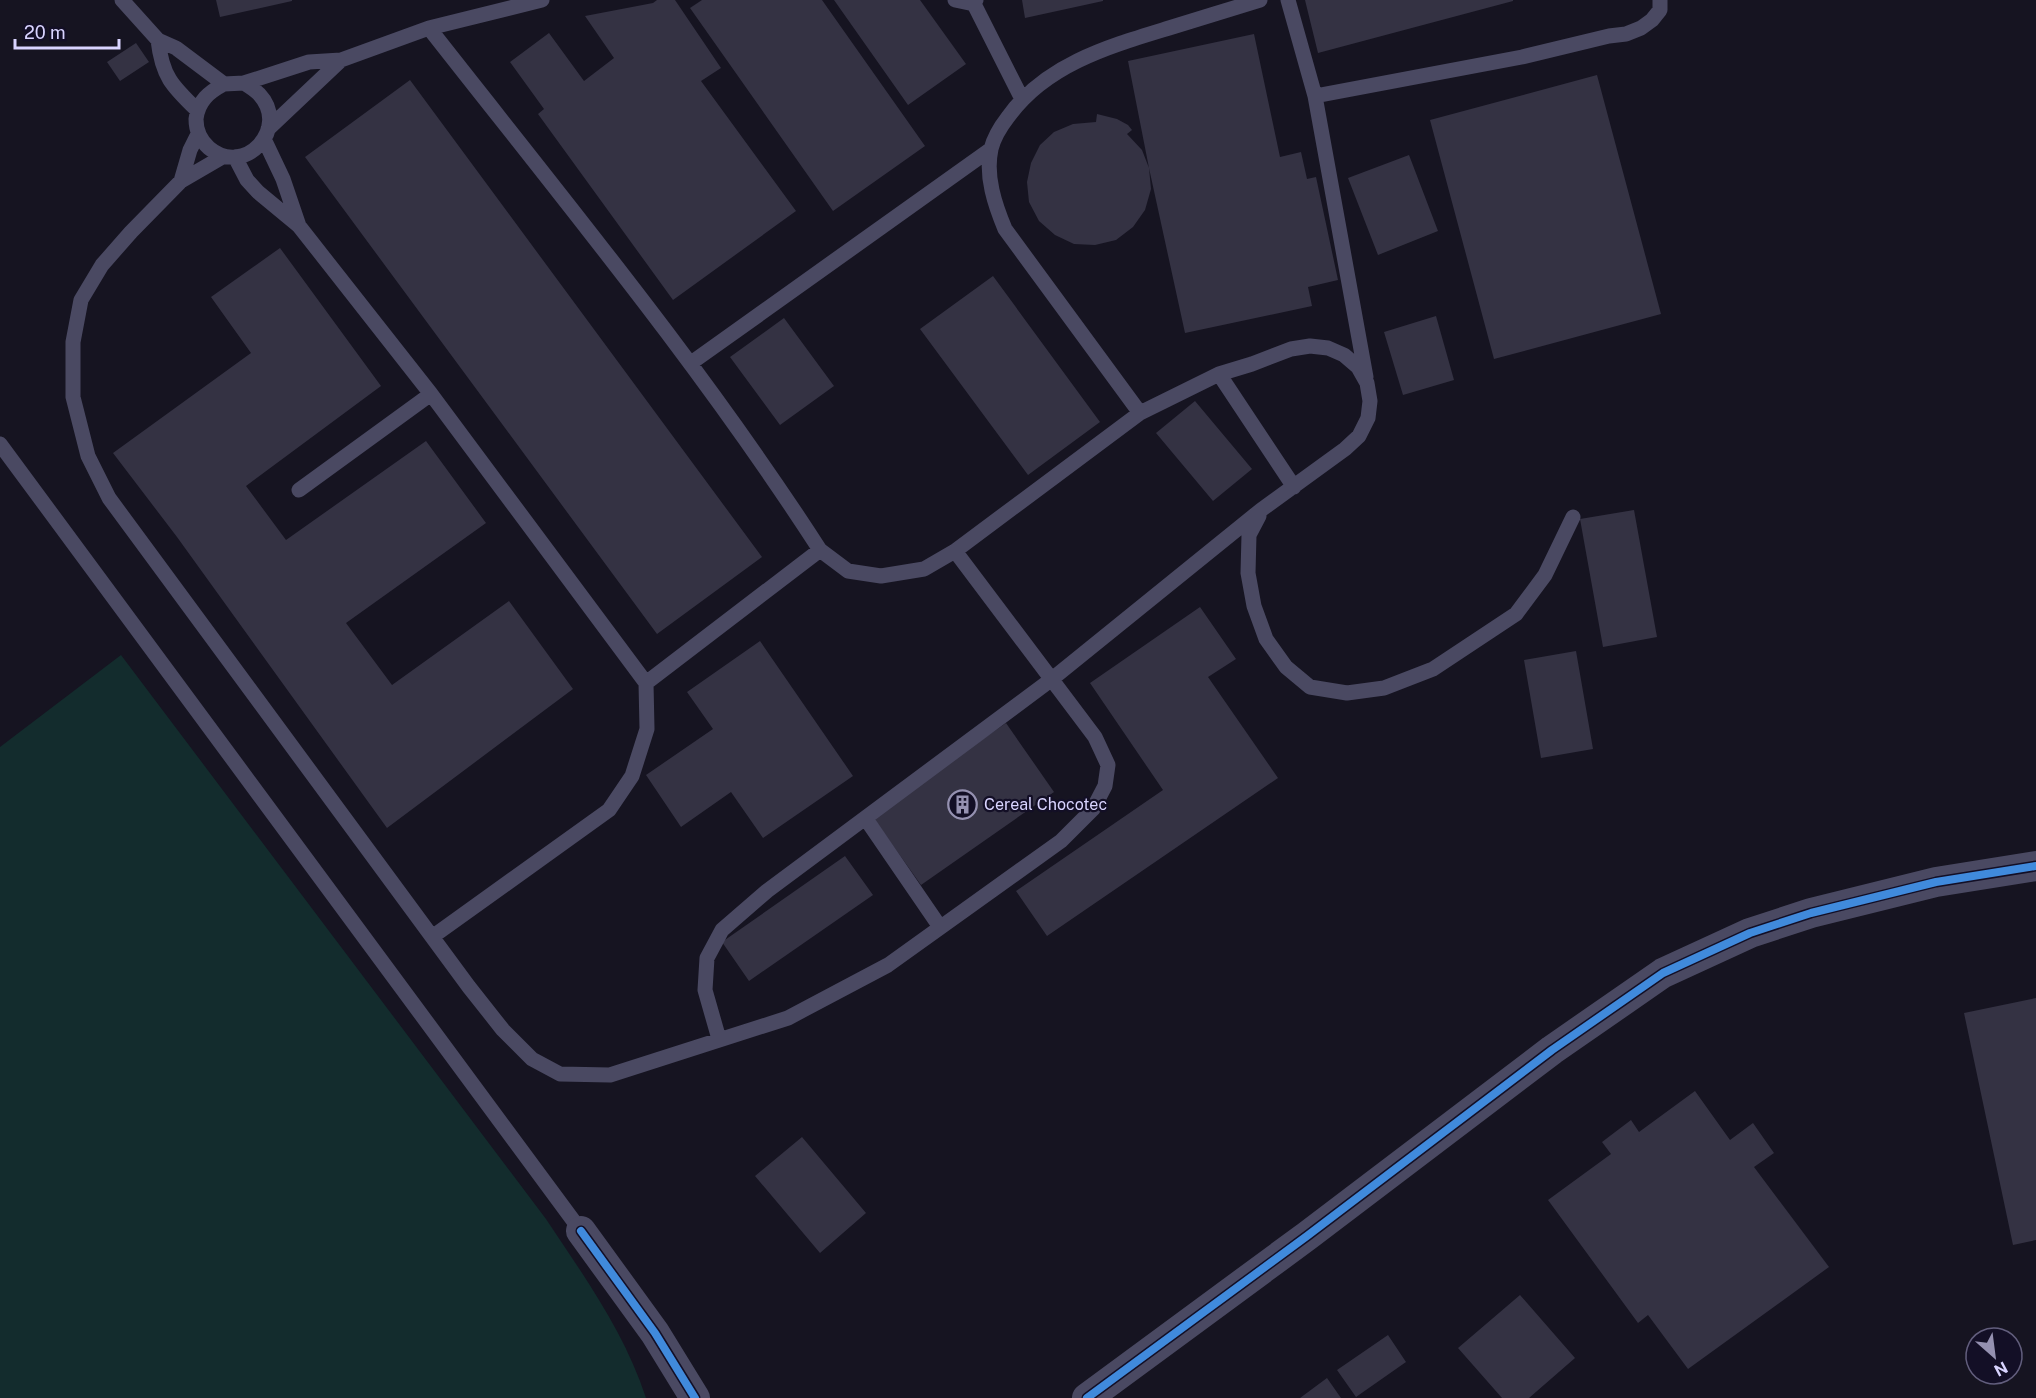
<svg xmlns="http://www.w3.org/2000/svg" width="2036" height="1398" font-family="'Public Sans',sans-serif">
<rect width="100%" height="100%" fill="#161421"/>
<!-- green -->
<path fill="#132c2d" d="M121,655l425,564c38,57 79,114 100,179h-646v-651z"/>
<!-- building -->
<path fill="#343243" d="M216,0h76v1l-72,16z
M657,0h18l46,68 -20,13 95,130 -123,89 -135,-186 6,-5 -34,-47 39,-29 35,48 30,-23 -29,-42 68,-13z
M702,0h120l103,146 -92,65 -143,-203z
M834,0h86l46,64 -58,41z
M1022,0h81v1l-78,17z
M1305,0h208v1l-195,52z
M1254,34l26,123 21,-5 6,27 9,-2 22,103 -30,7 4,19 -127,27 -36,-165 2,21 -6,21 -12,17 -17,13 -21,5 -21,-1 -19,-9 -16,-14 -10,-19 -2,-20 4,-19 9,-18 14,-13 19,-8 23,-2 1,-8 20,5 11,6 4,5 -5,4 15,16 7,18 -21,-107z
M136,43l13,19 -29,19 -13,-19z
M1597,75l64,239 -167,45 -64,-239z
M410,80l352,477 -105,77 -352,-477z
M1409,155l29,76 -60,24 -30,-77z
M280,248l101,138 -135,100 40,54 140,-99 60,82 -140,100 46,62 117,-84 64,88 -186,139 -210,-291 -64,-84 138,-100 -40,-56z
M993,276l107,146 -72,53 -108,-146z
M1436,316l18,64 -51,15 -19,-63z
M784,318l50,68 -54,39 -50,-68z
M1195,401l57,68 -39,32 -57,-68z
M1634,510l23,127 -54,10 -23,-128z
M1200,607l36,52 -28,18 70,101 -231,158 -31,-45 147,-101 -73,-107z
M760,641l93,135 -90,62 -32,-46 -50,35 -35,-52 67,-46 -26,-37z
M1576,651l17,98 -52,9 -17,-98z
M1006,723l48,69 -133,93 -49,-69z
M845,856l28,39 -124,86 -27,-39z
M2036,998v242l-23,5 -49,-232z
M1695,1091l35,49 23,-17 21,30 -20,14 75,100 -141,102 -40,-54 -10,8 -90,-123 63,-46 -9,-12 29,-22 8,12z
M802,1137l64,76 -46,40 -65,-77z
M1520,1295l55,63 -46,40h-27l-44,-50z
M1388,1335l18,27 -50,35 -19,-27z
M1327,1378l14,20h-41z"/>
<g fill="none" stroke-linecap="round" stroke-linejoin="round">
<!-- service -->
<path stroke="#4a4962" stroke-width="15" d="M122,0l36,40 18,8 48,36 20,-1c5,3 11,7 15,11 32,34 -15,84 -50,54 -9,-8 -13,-18 -13,-29 2,-18 13,-27 28,-35
M955,0l19,4
M976,0l-2,4 48,95
M1288,0l27,96 51,281
M429,28l113,-28
M158,40c4,36 14,46 39,70
M1315,96l207,-39 87,-21 17,-2 15,-6 11,-8 8,-10v-10
M268,129l73,-69
M264,139l19,40 16,47
M224,156l-43,25 -50,51 -29,33 -21,35 -8,42v55l15,59 21,42 360,489 34,43 29,29 28,15 50,1 178,-57 100,-53 173,-124 32,-32 12,-23 3,-21 -13,-28 -140,-186
M235,157l12,23 11,12 41,34 132,168 215,289 174,-133c-118,-183 -257,-351 -391,-522l-88,32 -32,2 -65,21
M181,181l9,-31 8,-16
M691,363l300,-214
M1219,374l75,113
M1140,413l-135,-184c-10,-24 -20,-53 -14,-80 3,-12 10,-23 17,-32 38,-53 102,-71 161,-89 30,-9 61,-19 91,-28
M0,444l581,787
M299,490l132,-96
M1259,516l-10,19 -1,38 6,33 12,33 20,28 24,20 37,6 37,-5 49,-19 83,-55 29,-39 28,-58
M866,819l74,108
M432,937l177,-127 23,-34 15,-47 -1,-46
M719,1039l-14,-49 2,-32 15,-28 45,-39 285,-212 209,-169 84,-61 14,-13 9,-18 2,-17 -3,-18 -9,-16 -14,-12 -16,-7 -18,-2 -19,3 -39,15 -33,10 -79,39 -185,138 -31,18 -43,7 -33,-5 -28,-21"/>
<!-- minor -->
<path stroke="#4a4962" stroke-width="30" d="M581,1231l74,102 40,65
M1087,1398l220,-162 245,-186 111,-77 87,-40 61,-20 125,-31 100,-16"/>
<defs>
<path id="cycleway" d="M581,1231l74,102 40,65
M1087,1398l220,-162 245,-186 111,-77 87,-40 61,-20 125,-31 100,-16"/>
</defs>
<!-- cycleway casing -->
<use href="#cycleway" stroke="#130f26" stroke-width="11"/>
<!-- cycleway -->
<use href="#cycleway" stroke="#408adc" stroke-width="8"/>
</g>
<!-- icons -->
<defs>
<symbol id="building-ring" viewBox="-11 -11 22 22"><circle r="9.5" fill="#130f26" stroke="#9591b1" stroke-width="1.5"/><path d="M-4-6H4V6H1V3H-1V6H-4ZM-2.5-4.3h1.7v1.8h-1.7ZM.8-4.3h1.7v1.8H.8ZM-2.5-1h1.7V.8h-1.7ZM.8-1h1.7V.8H.8Z" fill="#9591b1"/></symbol>
</defs>
<g fill-rule="evenodd">
<use href="#building-ring" x="946" y="788" width="33" height="33"/>
</g>
<g text-anchor="middle" dominant-baseline="central" stroke-width="4.5" stroke-linejoin="round" paint-order="stroke">
<!-- poi labels -->
<g font-size="16" fill="#d9d4ff" stroke="#130f26" text-anchor="start">
<text x="984" y="804">Cereal Chocotec</text>
</g>
</g>
<!-- north arrow -->
<g transform="translate(1994 1356) rotate(152)"><circle r="28" fill="#130f26" stroke="#625e7d" stroke-width="1.5"/>
<path d="M0-4.5L10 22L0 15L-10 22Z" fill="#9591b1"/>
<text y="-9" font-size="16" font-weight="bold" text-anchor="middle" fill="#d9d4ff">N</text>
</g>
<!-- scale -->
<path d="M15 39v9h104v-9" fill="none" stroke="#d9d4ff" stroke-width="3"/>
<text x="24" y="39" font-size="18" fill="#d9d4ff" stroke="#130f26" stroke-width="4.5" paint-order="stroke">20 m</text>
</svg>
